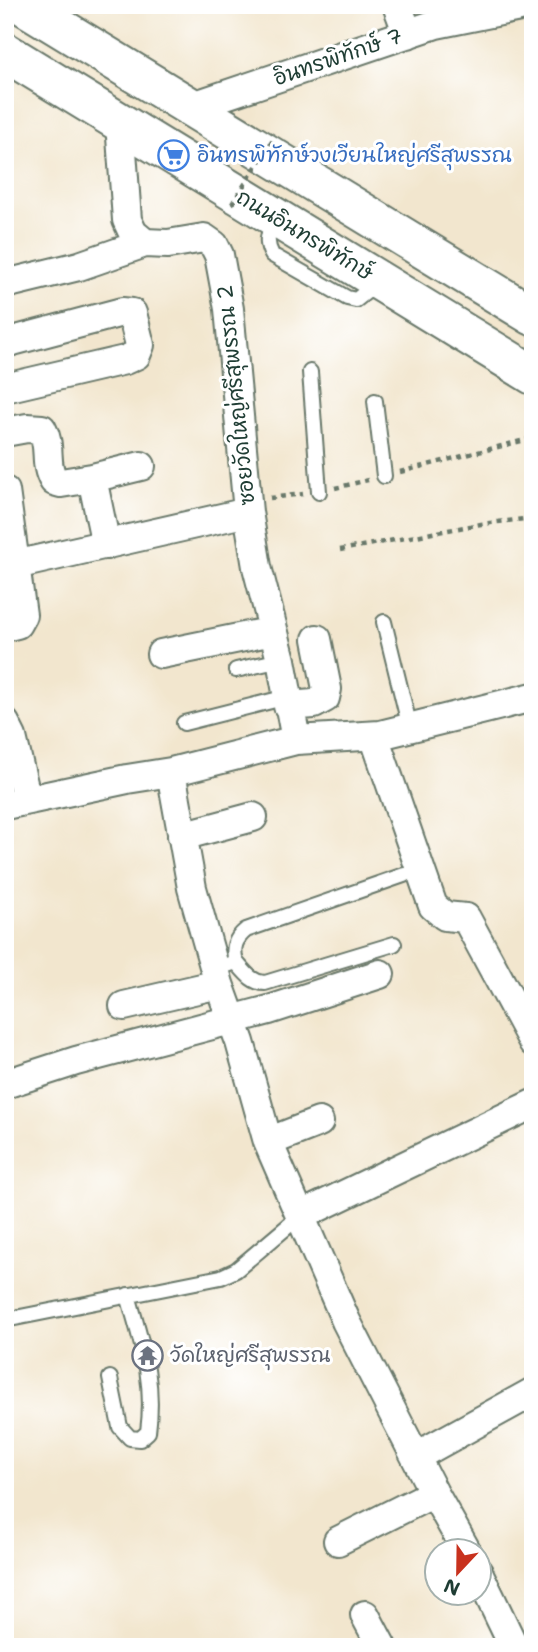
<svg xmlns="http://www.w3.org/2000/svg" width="538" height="1652" font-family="'Shantell Sans','Playpen Sans Thai',sans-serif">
<rect width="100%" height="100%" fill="#fff"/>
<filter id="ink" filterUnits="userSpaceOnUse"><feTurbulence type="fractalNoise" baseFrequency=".0143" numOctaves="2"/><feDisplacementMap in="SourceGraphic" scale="14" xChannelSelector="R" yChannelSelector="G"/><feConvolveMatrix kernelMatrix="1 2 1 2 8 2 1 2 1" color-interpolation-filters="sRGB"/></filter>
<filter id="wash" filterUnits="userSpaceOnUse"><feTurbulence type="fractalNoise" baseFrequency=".00686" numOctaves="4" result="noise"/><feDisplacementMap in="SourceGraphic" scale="28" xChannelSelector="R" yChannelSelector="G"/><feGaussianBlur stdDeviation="1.57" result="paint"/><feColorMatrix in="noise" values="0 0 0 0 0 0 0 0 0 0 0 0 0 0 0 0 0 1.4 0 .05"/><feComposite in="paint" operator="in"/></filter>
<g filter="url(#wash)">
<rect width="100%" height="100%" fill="#f2e6ce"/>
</g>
<g filter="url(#ink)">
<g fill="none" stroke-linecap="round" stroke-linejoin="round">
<defs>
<path id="lane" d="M274,219c-5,14 -10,22 -2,36l75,43 9,2 10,-8 8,-12
M310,372l9,120
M375,401l9,75
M384,622l26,106
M236,670l45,-10
M184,723l103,-26
M236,962c9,10 16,21 29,21l129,-39
M215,969l21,-7c-4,-14 -1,-23 10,-32l158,-55
M5,1320l216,-43 15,-7 64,-54
M110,1378l10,49 10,11 10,1 8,-7c7,-52 -6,-87 -20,-137"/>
<path id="street" d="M397,5l11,29
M190,107l246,-83 94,-19
M120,123l7,97 6,13 12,10 23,1 36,-6 10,7 5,10 10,54 19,203 9,55 24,93 15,80
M5,284l74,-18 66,-23
M5,343l117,-31 10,1 8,32 -4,10 -11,5 -120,28
M5,432l22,-4 15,1c10,18 1,34 12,52l7,2 31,-5 14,67
M92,478l49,-12
M5,491l17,124 -5,9 -12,3
M15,565l233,-53
M161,654l112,-23
M288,706l26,-2 11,-6 2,-9 -10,-50
M5,723l7,14 15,63
M374,736l59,170 12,10 21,2 67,124
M171,772l21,116 27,96 21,58 28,100 78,179 88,172 32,57
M5,805l122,-26 44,-7 125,-32 84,-5 153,-38
M182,836l71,-19
M124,1006l95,-22
M5,1084l71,-23 193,-51 111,-36
M268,1142l51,-20
M300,1216l233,-112
M417,1456l116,-64
M338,1541l96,-48
M478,1572l36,75
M365,1615l17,32"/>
<path id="primary" d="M23,5l510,311
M5,52l528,323"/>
</defs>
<!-- lane casing -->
<use href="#lane" stroke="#69786a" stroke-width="18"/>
<!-- street casing -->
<use href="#street" stroke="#69786a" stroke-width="32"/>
<!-- primary casing -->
<use href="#primary" stroke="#69786a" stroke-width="42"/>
<!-- path -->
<path stroke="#69786a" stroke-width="4.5" stroke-dasharray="5 5" stroke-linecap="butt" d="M400,472l133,-34
M335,488l33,-8
M270,498l33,-4
M340,550l141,-26 52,-6"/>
<!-- lane -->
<use href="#lane" stroke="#fff" stroke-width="14"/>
<!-- street -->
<use href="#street" stroke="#fff" stroke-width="28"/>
<!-- primary -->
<use href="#primary" stroke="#fff" stroke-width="38"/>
<!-- path-bridge -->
<path stroke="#69786a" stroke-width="4.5" stroke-dasharray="5 5" stroke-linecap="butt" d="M232,204l41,-64"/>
</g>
</g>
<!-- icons -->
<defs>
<symbol id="supermarket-ring" viewBox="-11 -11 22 22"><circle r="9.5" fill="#fff" stroke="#3f7fe0" stroke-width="1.5"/><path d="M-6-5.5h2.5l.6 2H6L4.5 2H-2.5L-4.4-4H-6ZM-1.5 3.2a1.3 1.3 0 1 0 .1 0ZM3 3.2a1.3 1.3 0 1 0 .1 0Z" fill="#3f7fe0"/></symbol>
<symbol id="temple-ring" viewBox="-11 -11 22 22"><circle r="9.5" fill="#fff" stroke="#6b7280" stroke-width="1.5"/><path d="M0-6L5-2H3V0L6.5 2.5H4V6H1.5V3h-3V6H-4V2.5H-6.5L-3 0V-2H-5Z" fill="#6b7280"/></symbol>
</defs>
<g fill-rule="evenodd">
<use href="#supermarket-ring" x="156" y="138" width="35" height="35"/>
<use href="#temple-ring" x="130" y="1338" width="35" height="35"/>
</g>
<g text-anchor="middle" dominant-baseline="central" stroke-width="6" stroke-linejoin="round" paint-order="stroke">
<!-- street labels -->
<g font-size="21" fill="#1f3d34" stroke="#fff">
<text transform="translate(338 57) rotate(-19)">อินทรพิทักษ์ 7</text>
<text transform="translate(305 235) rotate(31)">ถนนอินทรพิทักษ์</text>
<text transform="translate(236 395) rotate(-96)">ซอยวัดใหญ่ศรีสุพรรณ 2</text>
</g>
<!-- shop labels -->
<g font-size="21" fill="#366cbe" stroke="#fff" text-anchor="start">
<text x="197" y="155">อินทรพิทักษ์วงเวียนใหญ่ศรีสุพรรณ</text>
</g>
<!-- worship labels -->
<g font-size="21" fill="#5b616d" stroke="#fff" text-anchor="start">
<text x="170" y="1355">วัดใหญ่ศรีสุพรรณ</text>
</g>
</g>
<!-- margin -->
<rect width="538" height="1652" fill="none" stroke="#fff" stroke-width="28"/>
<!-- north arrow -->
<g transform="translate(458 1572) rotate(202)"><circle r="33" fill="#ffffff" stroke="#a5b1ae" stroke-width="2"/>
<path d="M0-5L12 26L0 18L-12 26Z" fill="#c8321e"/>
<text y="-10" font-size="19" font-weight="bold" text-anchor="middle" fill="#1f3d34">N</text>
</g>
</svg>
